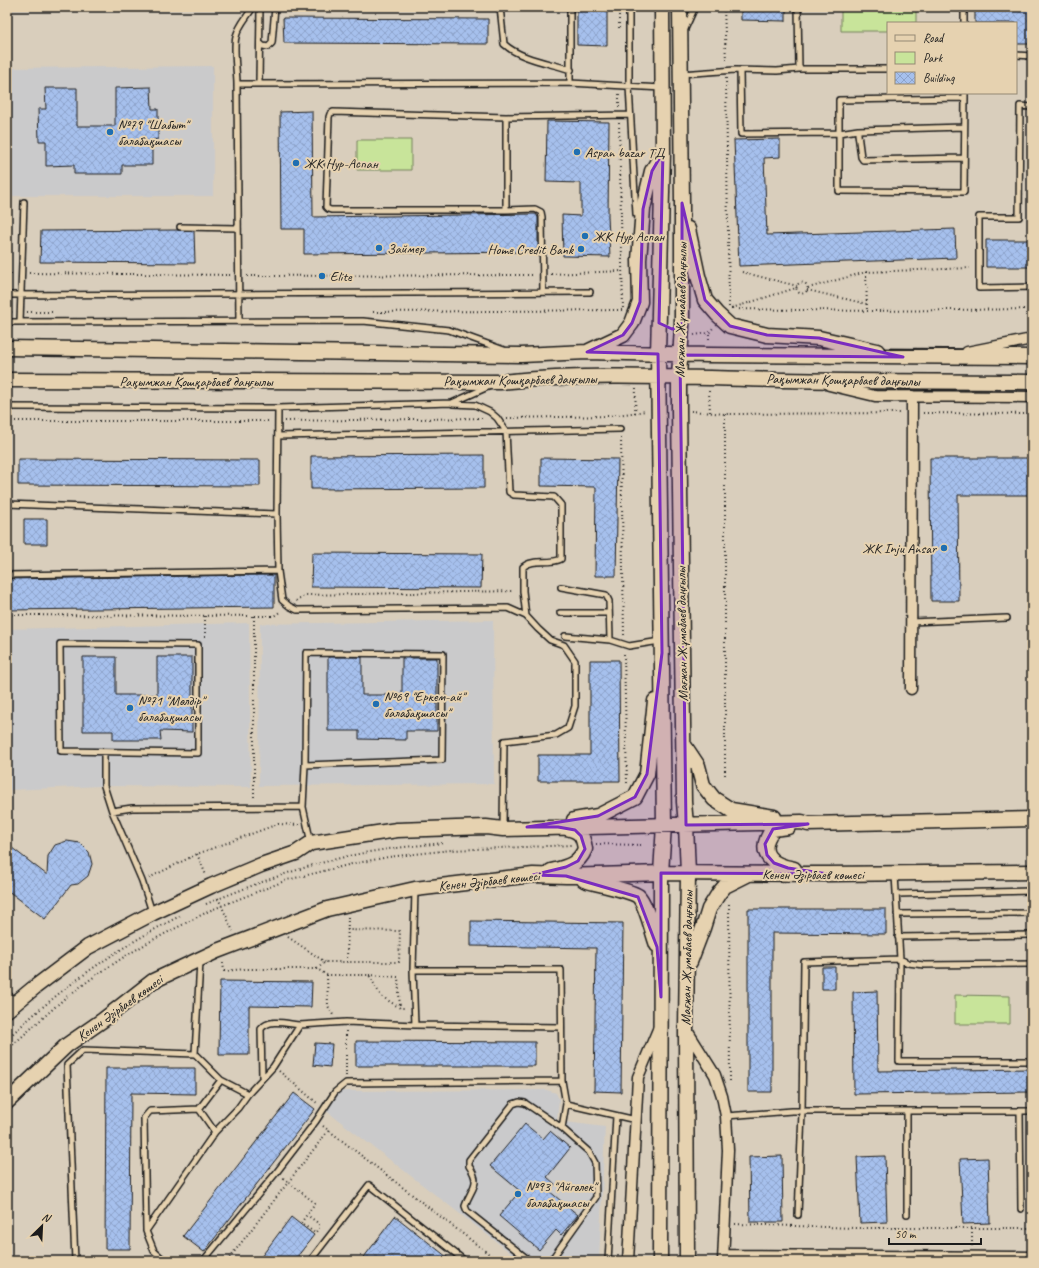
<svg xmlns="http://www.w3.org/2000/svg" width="1039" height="1268" font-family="Caveat,sans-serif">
<defs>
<pattern id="building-cross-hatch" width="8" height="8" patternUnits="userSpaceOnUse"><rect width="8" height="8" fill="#a6c0ed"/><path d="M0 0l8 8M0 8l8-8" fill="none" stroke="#8ea4cb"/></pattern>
</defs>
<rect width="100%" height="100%" fill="#d9cebc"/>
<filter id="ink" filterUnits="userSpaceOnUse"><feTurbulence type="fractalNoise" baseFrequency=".025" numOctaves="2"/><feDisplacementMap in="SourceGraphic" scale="8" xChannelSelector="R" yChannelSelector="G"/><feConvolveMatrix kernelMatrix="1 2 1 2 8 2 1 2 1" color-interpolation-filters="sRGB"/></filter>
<g filter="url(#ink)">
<!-- built -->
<path fill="#cacacb" d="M213,66v130h-206v-128z
M493,620l1,164 -235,2 1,-162z
M249,623l2,164 -150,-1 -92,4 1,-161z
M547,1090l9,3 3,6 -2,22 48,6 -6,134h-78l-197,-152 17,-18z"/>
<!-- green -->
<path fill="#c8e49a" stroke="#72805b" d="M841,7h75v16h-28v8h-47z
M357,140h54v30h-54z
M955,995l55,1v28h-55z"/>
<!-- building -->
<path fill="url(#building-cross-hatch)" stroke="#1c1c1c" d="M577,7h30v39l-30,-1z
M741,7h45v14l-45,-1z
M975,7h57v37h-16v-21h-41z
M283,18l205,1v25l-204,-1z
M151,87l1,22h6v30l-6,1v25h-30v9h-48v-9l-28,1v-25h-7l-1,-32h8l-1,-21h32v38h38v-38z
M312,111l1,106 223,-3 2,3v35l-234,2v-25h-23l-1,-117z
M547,121l62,1 -1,94 2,41 -47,-1 -1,-41 19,1v-33l-35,-1z
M780,139v18l-16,1 3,77 188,-6 1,29 -217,8 -5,-126z
M178,230l16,1 1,32 -155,-1 1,-31z
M986,240h46v27h-46z
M484,455v33l-173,1v-33z
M541,458l77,1 -2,117h-21l1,-89 -55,-1z
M930,458h102v37h-74l1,106h-28z
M18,459l242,1v26l-242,-1z
M24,519h23v25h-23z
M312,553l170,1 -1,34 -170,-1z
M254,575h20v32l-267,3v-31z
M83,657h33v38h41v-38h35v75l-32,-1 1,9h-48v-9h-30z
M328,657h34v38h40v-37h35v73h-31v9l-47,-1v-8h-31z
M590,660h29l1,121h-82v-26h52z
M67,841l13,2 9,9 3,12 -4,12 -10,8 -7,1 -26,34 -38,-29v-46l40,31 1,-19 7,-11z
M748,909h138v25l-114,-1v159h-24z
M471,921l152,2 -2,169 -27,-1 2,-143 -125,-2z
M822,967h13v22h-13z
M220,981l92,1 -1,25 -62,-1v49h-30z
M877,991l1,80 154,-2v23l-178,2 -1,-102z
M356,1041l179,1v24h-179z
M315,1043l17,1 -2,23 -17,-2z
M106,1068h89v26l-64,-1 -1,156h-25z
M294,1093l21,16 -111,143 -21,-16z
M525,1124l18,15 7,-8 20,17 -23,29 8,7 -6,7 29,24 -17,20 -5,-5 -17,20 -40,-34 21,-25 -30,-25z
M782,1156l1,66h-33l-1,-65z
M885,1156l2,66 -27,1 -3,-66z
M988,1158l2,65 -27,1 -3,-65z
M395,1216l57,45h-41l-6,-5 -4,5h-40z
M291,1217l23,18 -20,26h-36z"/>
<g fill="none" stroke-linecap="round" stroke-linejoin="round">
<defs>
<path id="lane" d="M500,7l4,37c16,15 46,19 67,26
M629,7v79l7,128
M798,7l1,62
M964,23v-16
M685,29l10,-22
M260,43l3,3 5,1 4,-4 3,-36
M1016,55l16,1
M740,70l1,64 98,-1v-33l126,-2v-5
M681,74l54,-4 42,1 22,-2h89
M259,83l1,-76
M570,83v-76
M237,84l333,-1 92,5
M1032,107l-12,-1 -1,111h-40v71l53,-1
M506,117v93h-175l-3,-1 -2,-2 3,-90 1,-3 3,-2 173,5 124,-2
M858,130l-19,3v58l125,1 1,-94
M964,158l-101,2 -2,-3 -3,-23v-4l106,-3
M506,210l29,-1 6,3 1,5 1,75
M180,227l57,1
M7,295l583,-3
M7,322l356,-1 86,9 55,20
M20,322l4,-120
M239,322l-2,-238c0,-13 -4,-35 -1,-47 2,-11 12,-21 17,-30
M453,404l22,1 15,7 7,6 9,13 3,61 5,3 40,2 7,8v54c-11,6 -28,-1 -38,8v24l3,25
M7,407l271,1 174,-5 38,-17
M278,436l342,-7
M7,504l270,10 1,-106
M278,571l4,29 7,6 8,4 211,-2 18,8 12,13 12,11 14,5 11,16v45l-7,22 -12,7 -52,6 -1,87
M7,575l271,-4 -1,-57
M561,587l45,8 3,6 1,39
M560,613h49
M911,622l96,-4
M565,636l45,4 19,6 31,-5
M60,644l138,1v108l-137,-2z
M104,752v34l8,25 20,-3 171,-1
M305,765l137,-5 1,-106 -137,-1 -1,112 -2,42 8,36
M112,811l30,70 10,31
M895,875l5,84 8,4 16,2 108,-1
M896,894l136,-3
M897,914l135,-1
M898,937l134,-2
M413,970l2,-81
M7,994l9,7
M561,1027l-146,-2 -2,-55h148l1,111
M195,1054l5,-93
M262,1077l-1,-48c8,-11 26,-5 39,-4
M248,1094l25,-27 27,-42 46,-3 69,3
M907,1111v103
M1020,1111l1,98
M726,1116l66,-5h240
M562,1128l4,-24
M215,1132l-16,-23 22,-29
M798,1215l4,-103 2,-150 96,-3 -1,102h133
M146,1230l-2,-112 6,-7 49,-2
M75,1261l-8,-196 16,-15 112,4 26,26 27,14 -10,14 -23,24 -69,99 8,20 11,10
M203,1261l73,-88 40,-52 19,-29 11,-9 216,-2 4,23 70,16
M310,1261l59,-76 96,76
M530,1261l-63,-50 -2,-5c6,-19 17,-21 4,-40v-6l44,-56 6,-2 6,1 37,25 27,24 6,11 1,34 -42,59 -6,5
M608,1261l8,-145"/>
<path id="street" d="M967,352l65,-13
M829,385l46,11 157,1
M911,689l1,-293
M686,1029l29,46 7,21 4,20 2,34 -5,111
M724,1255l308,2
M628,1261l10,-184 21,-50"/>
<path id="secondary" d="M680,7l2,196v123l-3,51v33l5,392 2,23 2,48 -2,156 1,232
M688,229l10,47 7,24 12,14 13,12 37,9 52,3 58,13
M7,348l514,7 66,-3 121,3 324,2
M589,351l34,-16 9,-12 8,-21 -1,-42 4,-51 9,-38 10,-17
M7,380l493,2c94,-10 190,-4 284,-2 83,2 165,1 248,2
M684,745l14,21 5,19 11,14 17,11 43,7
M574,820l24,-4 37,-19 12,-23 8,-73
M788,827l-15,2c-17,23 -3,36 21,40
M551,871c16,-4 27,-6 34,-22 -2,-14 -5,-18 -19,-21
M584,880c12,4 45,10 54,16 8,7 15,39 19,49
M690,962l13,-34 6,-19 10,-16 6,-7 22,-11
M7,1010l28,-23 53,-40 65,-34 58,-27 50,-21 35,-12 15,-10 86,-13 89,-3 17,2 299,-7 6,2 224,-5
M7,1102l60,-57 36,-25 50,-39 64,-30 110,-42 88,-20 118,-14 33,1 95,-3 167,1 204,-2
M660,1261l1,-388 3,-48 -6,-471 5,-202 -1,-145"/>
</defs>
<!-- lane casing -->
<use href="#lane" stroke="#1c1c1c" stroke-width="8"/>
<!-- street casing -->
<use href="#street" stroke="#1c1c1c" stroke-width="13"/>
<!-- secondary casing -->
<use href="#secondary" stroke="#1c1c1c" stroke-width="17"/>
<!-- path -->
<path stroke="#1c1c1c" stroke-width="2" stroke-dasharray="1 3" stroke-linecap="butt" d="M619,7v24
M724,7l2,55
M726,78l3,230
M619,107v-14
M619,123l4,186
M742,272l55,14
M866,272l1,38
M29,273l202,2
M7,274h6
M551,274l71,-3
M247,276l288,-1
M796.5 288a5.5 5.5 0 1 1 11 0a5.5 5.5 0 1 1-11 0Z
M808,288l58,-16 104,-4
M807,290l60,14
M732,308l64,-20
M731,309l142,2 159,-2
M7,312h6
M27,312h28
M373,312l250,-2
M694,335l15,-2 4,-5
M709,343v-10
M709,391l1,22
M691,411l34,3 176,-1
M635,413l1,-25
M923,413l109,1
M725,414v363
M507,418l103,-2 36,-5
M7,421h264
M285,421l198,-3
M621,438l3,198
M296,601l9,-6 209,-4
M7,615l267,1 7,-5
M205,616v24
M254,616v182
M624,654l3,129
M596,844l46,1
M197,854l9,21
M149,878l48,-24 81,-30 22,1
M218,898l15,33
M206,904c53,-22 107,-42 163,-52 25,-4 51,-7 76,-9
M729,904l1,177
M288,937l37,25
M347,962l1,-46
M223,963l1,8 21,-2h72l10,6h42l12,21 19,12h6
M317,969l8,-7h74l1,-31 -53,-1
M327,975l1,31 5,9
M369,975l29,2 2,31
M7,1039c54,-51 109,-91 175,-124
M7,1050l58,-52 30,-22 29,-19 25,-15 62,-32 76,-30 65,-16 36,-7 63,-7 121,-5
M279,1071l38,32
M346,1076v-46
M323,1126l175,135
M283,1178l32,25 -14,20 14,10 5,-6 -2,-4 -11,-8
M735,1224l120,4h177
M972,1229v17
M227,1261l101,-130"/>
<!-- lane -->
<use href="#lane" stroke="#e6d2b0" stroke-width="5"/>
<!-- street -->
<use href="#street" stroke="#e6d2b0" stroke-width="10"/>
<!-- secondary -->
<use href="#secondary" stroke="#e6d2b0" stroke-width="14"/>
</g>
</g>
<!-- marked area -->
<path fill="#7b2cbf" fill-opacity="0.2" stroke="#7b2cbf" stroke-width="3" stroke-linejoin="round" d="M663,152l-4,171 13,6 10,-3v-123l23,97 25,26 37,9 52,3 84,19 -223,-2 6,470 122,-1 -35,5 -8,15 2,11 7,8 14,5 40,6 -167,-1v124l-4,-50 -19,-50 -72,-21 -33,-1 33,-8 12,-6 7,-12 -4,-13 -6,-6 -17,-3h-31l71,-11 37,-19 12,-23 15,-121 -4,-299 -71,-2 36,-17 9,-12 8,-21 3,-93 9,-38z"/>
<!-- markers -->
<g fill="#1f6fb2" stroke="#e6d2b0" stroke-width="1.5">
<circle cx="110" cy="132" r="4"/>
<circle cx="577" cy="152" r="4"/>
<circle cx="296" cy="163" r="4"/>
<circle cx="585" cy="236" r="4"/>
<circle cx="379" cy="248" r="4"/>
<circle cx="581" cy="249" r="4"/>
<circle cx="322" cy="276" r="4"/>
<circle cx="944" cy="548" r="4"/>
<circle cx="376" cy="704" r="4"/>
<circle cx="130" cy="708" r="4"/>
<circle cx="518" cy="1194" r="4"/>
</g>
<g text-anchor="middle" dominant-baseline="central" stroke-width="4" stroke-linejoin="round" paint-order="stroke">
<!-- poi labels -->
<g font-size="14" fill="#1c1c1c" stroke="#e6d2b0" text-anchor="start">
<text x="118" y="124">№79 "Шабыт"<tspan x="118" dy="16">балабақшасы</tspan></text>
<text x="585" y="152">Aspan bazar ТД</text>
<text x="304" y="163">ЖК Нур-Аспан</text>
<text x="593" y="236">ЖК Нур Аспан</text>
<text x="387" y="248">Займер</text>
<text x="573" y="249" text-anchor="end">Home Credit Bank</text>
<text x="330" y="276">Elite</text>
<text x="936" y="548" text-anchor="end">ЖК Inju Ansar</text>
<text x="384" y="696">№69 "Еркем-ай"<tspan x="384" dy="16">балабақшасы"</tspan></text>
<text x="138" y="700">№71 "Мөлдір"<tspan x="138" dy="16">балабақшасы</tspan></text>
<text x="526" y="1186">№93 "Айгөлек"<tspan x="526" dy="16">балабақшасы</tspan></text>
</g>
<!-- street labels -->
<g font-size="14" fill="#1c1c1c" stroke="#e6d2b0">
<text transform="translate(681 310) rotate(-89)">Мағжан Жұмабаев даңғылы</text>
<text transform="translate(520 380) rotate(-1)">Рақымжан Қошқарбаев даңғылы</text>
<text transform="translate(843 380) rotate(1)">Рақымжан Қошқарбаев даңғылы</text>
<text x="196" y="381">Рақымжан Қошқарбаев даңғылы</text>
<text transform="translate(682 634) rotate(-91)">Мағжан Жұмабаев даңғылы</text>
<text x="813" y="874">Кенен Әзірбаев көшесі</text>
<text transform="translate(489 881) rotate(-6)">Кенен Әзірбаев көшесі</text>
<text transform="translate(687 958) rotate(-89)">Мағжан Жұмабаев даңғылы</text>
<text transform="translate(120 1008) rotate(-36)">Кенен Әзірбаев көшесі</text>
</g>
</g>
<!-- margin -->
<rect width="1039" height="1268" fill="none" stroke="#e6d2b0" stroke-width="24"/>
<rect x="12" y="12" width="1015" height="1244" fill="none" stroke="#1c1c1c" stroke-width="1.5" filter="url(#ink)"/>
<!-- legend -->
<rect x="887" y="22" width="130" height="72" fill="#e6d2b0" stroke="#958975"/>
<rect x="895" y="35" width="20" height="6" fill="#e6d2b0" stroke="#958975"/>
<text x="923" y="42" font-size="12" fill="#1c1c1c">Road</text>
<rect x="895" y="52" width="20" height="12" fill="#c8e49a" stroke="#958975"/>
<text x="923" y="62" font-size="12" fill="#1c1c1c">Park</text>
<rect x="895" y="72" width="20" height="12" fill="url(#building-cross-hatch)" stroke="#958975"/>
<text x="923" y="82" font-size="12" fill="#1c1c1c">Building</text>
<!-- north arrow -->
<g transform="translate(42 1226) rotate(24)" stroke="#e6d2b0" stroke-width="3" paint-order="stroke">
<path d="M0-3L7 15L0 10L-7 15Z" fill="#1c1c1c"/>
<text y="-6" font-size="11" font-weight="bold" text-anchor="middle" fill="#1c1c1c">N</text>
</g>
<!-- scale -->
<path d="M889 1238v6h92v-6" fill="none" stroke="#1c1c1c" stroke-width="2"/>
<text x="895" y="1238" font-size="12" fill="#1c1c1c" stroke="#e6d2b0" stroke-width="3" paint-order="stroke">50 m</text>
</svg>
